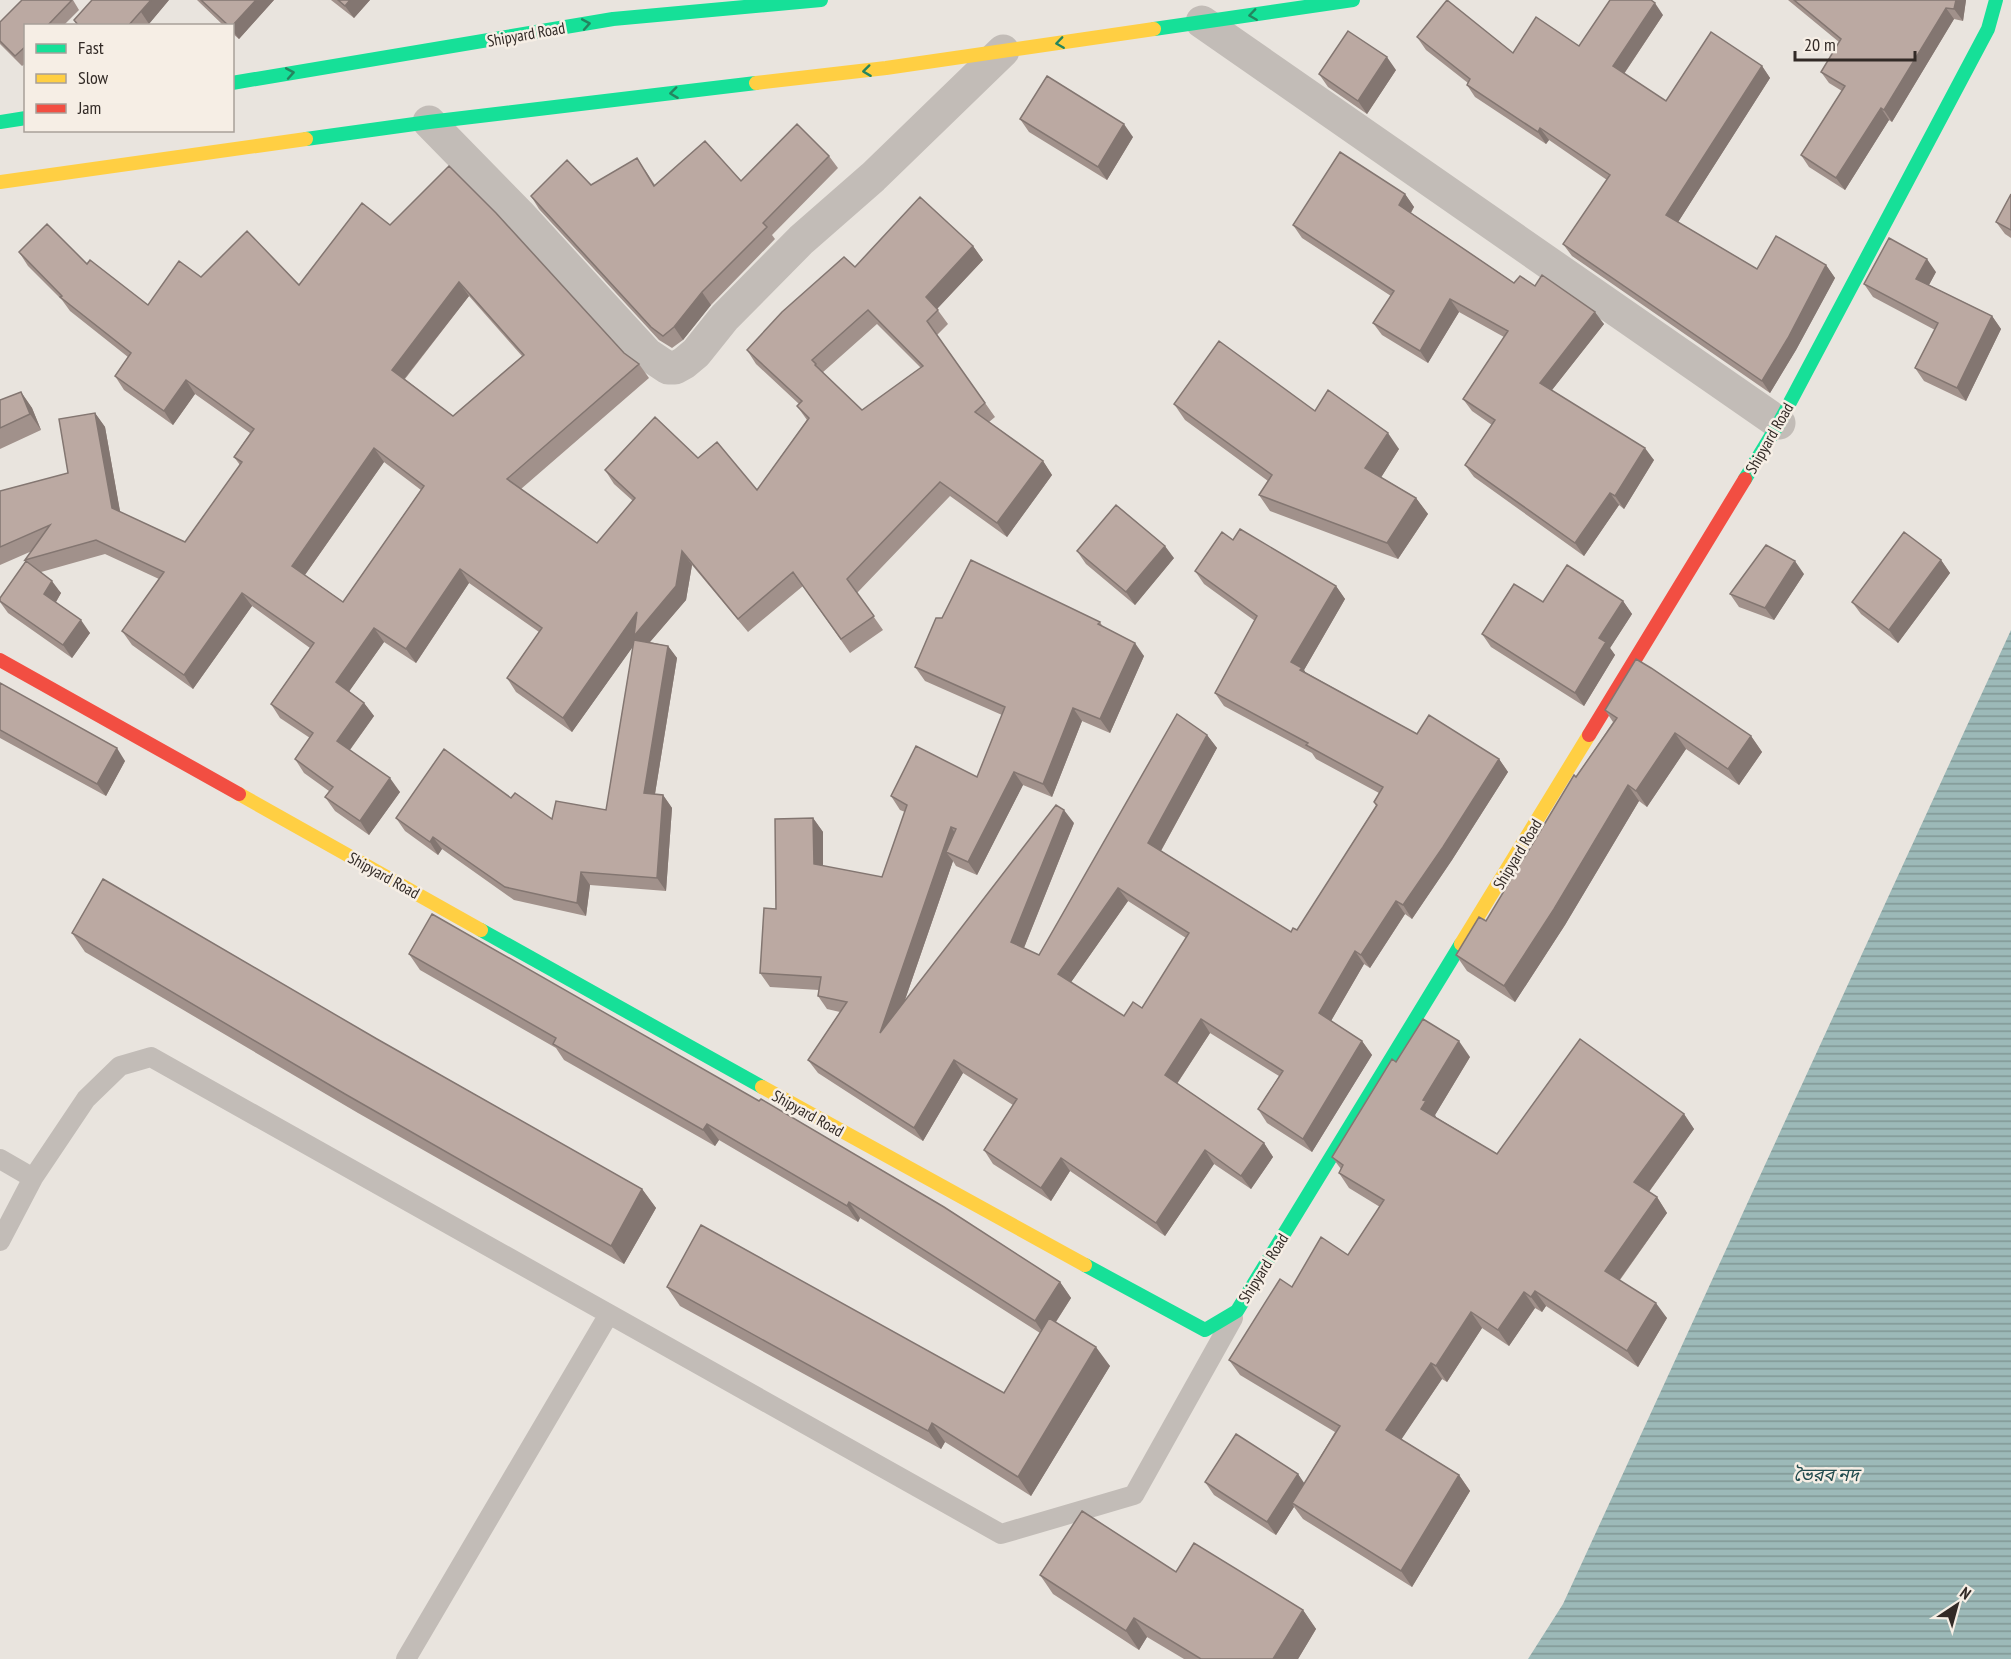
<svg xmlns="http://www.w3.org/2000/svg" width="2011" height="1659" font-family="'PT Sans Narrow','Noto Sans Bengali',sans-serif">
<defs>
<pattern id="water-rules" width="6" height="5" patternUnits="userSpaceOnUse" patternTransform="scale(1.5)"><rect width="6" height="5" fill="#9cb9b8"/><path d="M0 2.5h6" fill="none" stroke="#809795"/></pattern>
</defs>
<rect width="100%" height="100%" fill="#e9e4de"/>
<!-- water -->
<path fill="url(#water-rules)" d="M2011,630v1029h-483l35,-55z"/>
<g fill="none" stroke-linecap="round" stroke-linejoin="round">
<!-- lane -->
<path stroke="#c2bcb7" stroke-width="20" d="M0,1159l33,19
M0,1241l33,-63 53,-79 34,-33 31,-9 458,257
M406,1659l203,-345 392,220 133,-39 99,-177"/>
<!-- street -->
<path stroke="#c2bcb7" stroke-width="33" d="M1202,22l577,401
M429,122l90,92 128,140 21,14h7l9,-5 12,-10 28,-35 77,-78 72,-63 130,-126"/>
<!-- fast -->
<path stroke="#16e098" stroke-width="14" d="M1154,29l199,-29
M232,83l381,-64 208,-19
M0,122l26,-4
M306,139l123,-17 327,-39
M1745,479l34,-56 209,-394 8,-29
M481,930l281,157
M1085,1265l120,65 32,-19 224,-367"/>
<!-- slow -->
<path stroke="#ffcf43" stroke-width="14" d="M756,83l130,-15 268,-39
M0,182l306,-43
M239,794l242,136
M1461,944l128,-209
M762,1087l323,178"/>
<!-- jam -->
<path stroke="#f24e42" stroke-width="14" d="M0,660l239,134
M1589,735l156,-256"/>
</g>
<!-- wall -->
<path fill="#a1918b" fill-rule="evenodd" d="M73,0l6,10 -16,16h-37v37l-4,3 -22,-22v-22z
M169,0l-22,26h-69l-4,-6z
M197,0h77l-35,39 -7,-6v-7h-8z
M331,0h39l-16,18z
M1788,0h178l-3,21 -9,-2 -62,103 -3,-2 -44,70 -36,-23 -8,-12 41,-64 -13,-8 -8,-11 18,-30z
M1663,15l-39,59 42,27 96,-35 8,12 -92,144 79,47 69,-4 9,13 -39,72 -26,43 -198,-137 -9,-12 44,-64 -58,-40 -3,4 -71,-47 -8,-12 1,-2 -42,-33 -9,-13 96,16 66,-7z
M1396,70l-29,44 -39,-27 -9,-13z
M1020,119l113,18 -26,43 -78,-48z
M829,156l9,12 -66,67 3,4 -64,66 -28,35 -11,8 -13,-8 -120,-131 -8,-13 60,-11 54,-15 10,15 86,-4z
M1405,194l9,13 -3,6 103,70 21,3 69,38 -52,66 102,70 -30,49 -5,-4 -35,51 -110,-79 -9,-12 27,-40 -20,-14 -9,-12 41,-62 -45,-25 -31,51 -46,-28 -9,-12 18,-27 -89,-58 -9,-13z
M2011,194v44l-6,-4 -9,-12z
M390,225l234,128 15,11 10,14 -128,111 76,54 36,-42 -19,-17 -9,-14 93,-12 59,32 50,-70 -10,-14 2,-2 -43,-40 -9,-14 108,-83 118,-21 10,14 -46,49 11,15 -11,11 58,82 -6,5 54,39 9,14 -45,62 -57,-41 -93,97 26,37 -33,23 -47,-67 -55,46 -56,-67 -6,35 -36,42 18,4 9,12 -22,136 8,1 9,13 -6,83 -76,-6 -4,31 -72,-16 -72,-51 -4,6 -33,-24 -9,-13 115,-20 41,21 54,-9 27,-164 -61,86 -56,-40 -9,-14 32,-46 -70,-49 -53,80 -32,-21 -35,49 15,12 10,13 -24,34 50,42 -31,43 -34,-24 -10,-14 4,-6 -25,-18 -9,-14 15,-21 -30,-20 -9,-14 39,-56 -58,-42 -59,83 -61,-44 -10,-14 37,-52 -54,-25 -64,18 20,21 -5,9 34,31 -18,25 -64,-45 -8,-11v-4l27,-36 -2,-2 7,-9 -32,14v-74l68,-18 27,-60 10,14 15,85 65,30 55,-77 -6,-8 16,-24 -55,-39 -22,31 -49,-35 -9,-14 13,-19 -58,-46 -8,-11 -34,-34 -9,-14 68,12 61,41 53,-28 98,8zM469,296l53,60 -69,60 -48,-37zM877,324l44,44 -59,42 -40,-37zM384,462l37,28 -78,112 -38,-27z
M1936,272l-7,13 63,31 9,13 -35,72 -42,-20 -9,-13 20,-38 -62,-33 -9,-13z
M21,392l11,16 9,22 -41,19v-49z
M1174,404l141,7 84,38 -18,28 35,21 12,16 -30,45 -128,-48 -11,-16 9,-14 -83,-61z
M1233,540l103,46 9,13 -41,71 1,2 112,62 82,25 9,13 -56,88 -40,59 -7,-5 -35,54 -6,-4 -33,57 31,20 10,14 -60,97 -45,-29 -9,-14 21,-33 -69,-43 -33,51 87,59 9,14 -22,32 -37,-25 -49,72 -95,-65 -19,30 -58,-37 -9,-14 29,-45 -50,-32 -40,68 -105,-68 -10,-13 32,-48 -13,-3 -9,-13 1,-6 -49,-3 -10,-14 16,-64 37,-91 10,14v34l59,11 23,-65 -5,-2 -9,-14 86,-19 25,-62 -77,-34 -10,-14 185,-45 3,5 41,29 -34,77 -28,-12 -30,76 -29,-12 -46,90 -21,-9 -3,-5 -48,139 169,-177 -50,125 15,7 168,-220 10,13 -56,103 130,81 6,-2 79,-124 -2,-4 5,-9 -63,-34 -4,-6 -88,-47 -9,-13 40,-72 -51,-37 -9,-13zM1128,901l58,37 -44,70 -18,8 -53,-34z
M1077,551l97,7 -39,47 -49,-41z
M1941,560l9,13 -52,70 -37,-29 -9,-12z
M1804,574l-30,46 -35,-13 -9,-13z
M1623,601l9,13 -22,34 5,7 -31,51 -93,-59 -9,-13 61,-32z
M0,683l125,78 -19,35 -106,-58z
M1605,710l146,26 11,16 -23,33 -53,-36 -39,58 -8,-6 -74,124 -50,77 -48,-31 -11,-16 30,-34 90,-144 37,-55z
M72,933l305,106 265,150 14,19 -32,56 -266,-151 -273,-161z
M409,954l651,328 11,16 -15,24 54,44 -79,130 -86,-54 -4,7 -261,-143 -13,-19 337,106 36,-60 -180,-115 -2,4 -139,-82 -4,6 -151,-86 -8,-12 -136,-78z
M1470,1057l-35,58 1,2 61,37 187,-40 10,15 -45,63 8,5 10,16 -47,67 47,38 -29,49 -92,-61 -4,6 -7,-4 -26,38 -27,-18 -35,54 -5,-3 -41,60 58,36 11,16 -58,96 -109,-68 -9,-12 -18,28 -62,-40 -9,-13 93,-8 6,10 31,-52 -95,-57 -11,-15 63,-73 56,-32 32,-48 -31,-19 -10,-15 2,-4 -9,-12 64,-95z
M1176,1572l127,38 13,19 -18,30h-114l-37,-22 -8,13 -86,-56 -13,-19z"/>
<!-- shaded-wall -->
<path fill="#837671" d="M151,0h18l-20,24 -8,-12z
M256,0h18l-35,39 -7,-9v-4z
M350,0h20l-16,18 -9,-12z
M1956,0h10l-3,21 -9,-12z
M1655,3l8,12 -42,63 -8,-12z
M1946,8l8,11 -62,103 -8,-12z
M1387,57l9,13 -29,44 -9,-13z
M1762,66l8,12 -95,149 -9,-12z
M1881,108l8,12 -44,70 -9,-12z
M1124,124l9,13 -26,43 -9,-13z
M1540,128l9,12 -3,4 -8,-12z
M1405,194l9,13 -6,10 -9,-12z
M973,246l10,14 -48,51 -9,-14z
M1927,259l9,13 -11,20 -9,-13z
M1826,265l9,13 -39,72 -26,43 -8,-12z
M459,282l10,14 -68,87 -9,-13z
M702,292l9,13 -28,35 -9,-13z
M1450,299l9,13 -31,51 -8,-12z
M1595,312l9,12 -56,71 -8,-12z
M1992,316l9,13 -35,72 -9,-13z
M186,380l9,14 -22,31 -9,-14z
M21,392l11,16 9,22 -11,-16z
M95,413l10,14 17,95 -10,-14z
M1388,433l11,16 -22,35 -12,-16z
M374,448l10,14 -82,117 -10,-13z
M1645,448l9,12 -30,49 -9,-13z
M1043,461l9,14 -45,62 -10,-14z
M1610,493l9,12 -35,51 -9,-13z
M1416,498l12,16 -30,45 -11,-16z
M1165,546l9,12 -39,47 -9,-13z
M682,551l10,14 -6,35 -43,50 -6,-9 -65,91 -9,-14 74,-106z
M1941,560l9,13 -52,70 -9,-13z
M1795,561l9,13 -30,46 -9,-12z
M460,569l9,14 -53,80 -10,-14z
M52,581l9,12 -8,14 -9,-13z
M1336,586l9,13 -41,71 7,11 -20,-19z
M242,593l10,13 -59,83 -9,-14z
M1623,601l9,13 -22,34 5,7 -31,51 -9,-13 24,-55z
M81,620l9,13 -18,25 -9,-13z
M374,628l10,14 -38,54 -10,-14z
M1135,643l9,13 -34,77 -10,-14z
M668,646l9,12 -24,148 -9,-13z
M364,703l10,13 -28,39 -9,-14z
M1073,708l9,13 -30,76 -9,-13z
M1675,733l11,16 -39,58 -11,-16z
M1207,735l10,13 -59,108 -10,-13z
M1751,736l11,16 -23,33 -11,-16z
M117,748l8,13 -19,35 -9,-12z
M1499,759l9,13 -56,88 -40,59 -9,-14z
M1014,772l9,13 -46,90 -9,-13z
M390,778l10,14 -31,43 -9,-14z
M1628,785l11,16 -74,124 -50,77 -11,-16z
M663,795l9,13 -6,83 -9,-13z
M1064,810l10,13 -53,132 -10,-13z
M813,818l10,14v46l-9,-14z
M951,827l9,13 -14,12 7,9 -64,185 -9,-13z
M433,837l9,12 -4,6 -8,-13z
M581,872l9,13 -4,31 -9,-13z
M1118,888l10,13 -61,87 -9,-14z
M1396,901l9,13 -35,54 -9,-13z
M1355,951l9,13 -36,62 -9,-13z
M1201,1019l9,14 -36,55 -9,-13z
M1362,1041l10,14 -60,97 -9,-13z
M1459,1041l11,16 -35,58 1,2 -4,7 -11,-15 2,-9z
M954,1060l9,13 -40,68 -9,-13z
M1684,1114l10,15 -49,68 -11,-15z
M707,1124l12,16 -4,6 -12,-16z
M1264,1143l9,14 -22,32 -10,-13z
M1205,1150l9,14 -49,72 -9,-13z
M1061,1158l9,13 -19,30 -10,-13z
M642,1189l14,19 -32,56 -13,-18z
M1657,1197l10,16 -52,73 -10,-15z
M849,1202l11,16 -2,4 -11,-16z
M1060,1282l11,16 -25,39 -11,-16z
M1535,1291l11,15 -4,6 -11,-15z
M1524,1292l11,16 -26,38 -11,-16z
M1656,1303l11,15 -29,49 -11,-16z
M1471,1312l11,16 -35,54 -11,-16z
M1096,1347l14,19 -79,130 -13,-19z
M1431,1363l11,16 -45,67 -11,-16z
M932,1423l13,19 -4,7 -13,-18z
M1298,1474l9,13 -15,16 2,4 -18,28 -9,-13z
M1459,1475l11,16 -58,96 -11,-16z
M1303,1610l13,19 -18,30h-25z
M1134,1618l13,19 -8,13 -13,-19z"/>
<!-- building -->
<path fill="#bba9a2" stroke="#837671" stroke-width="1.5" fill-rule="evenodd" d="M22,0h50l-25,26h-21v20l-11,10 -15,-15v-19z
M92,0h59l-23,26h-49l-5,-6z
M201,0h55l-24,26h-3z
M338,0h12l-5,6z
M1447,0l66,53 23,-36 43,29 31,-46h41l4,3 -42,63 53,35 45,-69 51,34 -96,149 91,54 19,-33 50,29 -38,73 -26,43 -199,-137 47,-69 -70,-47 -2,4 -71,-47 3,-6 -53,-42z
M1794,0h162l-2,9 -8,-1 -62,102 -3,-2 -45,70 -35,-23 44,-69 -24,-14 20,-33z
M1348,31l39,26 -29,44 -39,-27z
M1047,76l77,48 -26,43 -78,-48z
M797,124l32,32 -66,67 4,4 -65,65 -28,35 -11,9 -12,-9 -120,-131 36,-36 24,25 46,-27 17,28 51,-45 36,40z
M1340,152l65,42 -6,11 115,78 6,-7 15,10 7,-11 53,37 -55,71 105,65 -30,48 -5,-3 -35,50 -110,-78 30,-45 -32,-21 45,-68 -58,-32 -30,52 -47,-28 21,-32 -101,-66z
M449,166l47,47 128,140 15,11 -132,115 90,64 38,-45 -30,-28 50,-53 43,41 19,-16 40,48 52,-72 -12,-12 5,-5 -55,-51 35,-38 62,-55 11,10 65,-70 53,49 -47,51 12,13 -11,11 58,82 -10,9 68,49 -46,62 -57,-41 -93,97 27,37 -33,23 -48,-67 -55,47 -56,-68 -6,35 -42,50 3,-24 -74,106 -56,-40 35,-50 -82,-59 -54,80 -32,-21 -38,54 28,21 -27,38 53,37 -30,43 -35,-24 8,-10 -38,-28 18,-26 -42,-29 43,-61 -72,-50 -58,82 -62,-44 42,-59 -68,-32 -71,20 25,-35 -50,22v-56l68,-18 -9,-54 36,-6 17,95 73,34 57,-80 -8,-5 20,-28 -68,-49 -22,31 -49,-35 16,-23 -71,-56 2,-1 -43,-44 28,-28 40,40 3,-4 58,45 31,-44 22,16 46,-46 52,54 63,-82 28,22zM459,282l65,73 -71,61 -61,-46zM868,310l55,56 -61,44 -47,-45 1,-1 -4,-4zM374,448l50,38 -81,116 -51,-36z
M2011,194v36l-15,-8z
M1889,238l38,21 -11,20 76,37 -35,72 -42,-20 23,-45 -74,-39z
M1219,341l96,70 13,-21 60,43 -23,35 51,30 -29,45 -128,-48 13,-20 -98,-71z
M21,392l9,22 -30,14v-28z
M1116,505l49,41 -39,46 -49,-41z
M1240,529l96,57 -45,76 11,6 -2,2 117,64 12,-19 70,44 -56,88 -40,58 -7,-4 -35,54 -6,-4 -36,62 43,28 -59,98 -45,-30 25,-38 -82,-52 -36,56 99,68 -23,33 -36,-26 -49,73 -95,-65 -20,30 -57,-38 33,-51 -63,-39 -40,68 -106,-68 39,-58 -29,-6 3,-19 -61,-4 4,-65 12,1 -1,-90 38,-1 1,46 68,13 25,-72 -16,-9 25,-50 61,31 28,-70 -90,-40 21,-49h6l29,-58 129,62 -2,2 37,19 -35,76 -27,-11 -30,76 -29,-12 -46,90 -22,-10 10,-23 -5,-2 -71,206 176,-228 8,5 -53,132 28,13 138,-241 30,21 -59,108 143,89 2,-4 4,2 80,-125 -3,-3 9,-15 -77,-42 2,-2 -93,-50 42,-77 -62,-45 27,-39 11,8zM1118,888l71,45 -47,75 -9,-6 -9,14 -66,-42z
M1904,532l37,28 -52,70 -37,-28z
M1766,545l29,16 -30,47 -35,-14z
M26,561l26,20 -8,13 37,26 -18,25 -63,-44v-3z
M1567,565l56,36 -24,37 7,4 -31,51 -93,-59 32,-50 29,18z
M634,640l34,6 -24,147 19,2 -6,83 -76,-6 -4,31 -72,-16 -72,-50 -3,5 -34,-24 48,-69 67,49 4,-5 37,26 4,-18 50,9z
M1636,659l15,9 100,68 -23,33 -53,-36 -39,58 -8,-6 -74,124 -50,77 -48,-31 23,-38 7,4 88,-146 2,2 41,-59 -12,-8z
M0,683l117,65 -20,36 -97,-54z
M103,879l274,160 265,150 -31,57 -266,-152 -273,-161z
M432,914l327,187 2,-2 183,108 116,75 -25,39 -186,-119 -2,4 -140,-82 -4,6 -150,-86 3,-6 -147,-84z
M1423,1019l36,22 -36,59 3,1 -5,8 76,45 83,-115 104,75 -50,68 23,15 -52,74 51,32 -29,48 -92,-60 -4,6 -7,-5 -26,38 -27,-18 -35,54 -5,-3 -45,67 73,45 -58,96 -109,-68 48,-77 -111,-66 51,-81 12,8 29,-50 27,18 36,-55 -45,-27 4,-8 -11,-8 60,-98 4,3z
M701,1225l303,168 45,-75 47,29 -78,130 -86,-54 -4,8 -261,-144z
M1236,1434l62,40 -31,48 -62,-40z
M1082,1511l94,61 18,-29 109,67 -30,49h-72l-67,-41 -8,13 -86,-56z"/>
<!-- one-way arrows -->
<defs><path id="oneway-chevron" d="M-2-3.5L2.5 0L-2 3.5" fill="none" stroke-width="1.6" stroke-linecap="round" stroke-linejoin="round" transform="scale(1.5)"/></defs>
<g stroke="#24855f">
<use href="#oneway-chevron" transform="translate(1253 15) rotate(172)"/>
<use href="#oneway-chevron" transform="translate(586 24) rotate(-10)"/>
<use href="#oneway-chevron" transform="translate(1060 43) rotate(172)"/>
<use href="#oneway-chevron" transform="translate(867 71) rotate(173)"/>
<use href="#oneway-chevron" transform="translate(290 73) rotate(-10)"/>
<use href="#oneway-chevron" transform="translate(674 93) rotate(173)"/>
</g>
<g text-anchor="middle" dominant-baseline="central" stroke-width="5" stroke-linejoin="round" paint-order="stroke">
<!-- street labels -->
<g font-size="16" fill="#322a26" stroke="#f6eee5">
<text transform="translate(526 34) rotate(-10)">Shipyard Road</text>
<text transform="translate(1769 438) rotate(-60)">Shipyard Road</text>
<text transform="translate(1517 854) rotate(-59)">Shipyard Road</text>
<text transform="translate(384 875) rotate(29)">Shipyard Road</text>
<text transform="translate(808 1113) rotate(29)">Shipyard Road</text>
<text transform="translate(1263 1268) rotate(-58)">Shipyard Road</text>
</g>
<!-- water labels -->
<g font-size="18" font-style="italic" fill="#214b4e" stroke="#f6eee5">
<text x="1826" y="1474">ভৈরব নদ</text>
</g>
</g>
<!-- legend -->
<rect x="24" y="24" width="210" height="108" fill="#f6eee5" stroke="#a8a099" stroke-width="1.5"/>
<rect x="36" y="44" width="30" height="9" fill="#16e098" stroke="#a8a099" stroke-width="1.5"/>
<text x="78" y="54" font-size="18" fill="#322a26">Fast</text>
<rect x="36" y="74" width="30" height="9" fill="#ffcf43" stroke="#a8a099" stroke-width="1.5"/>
<text x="78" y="84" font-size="18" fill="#322a26">Slow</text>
<rect x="36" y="104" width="30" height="9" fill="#f24e42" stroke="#a8a099" stroke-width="1.5"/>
<text x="78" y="114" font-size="18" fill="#322a26">Jam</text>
<!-- north arrow -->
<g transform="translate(1957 1605) rotate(36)" stroke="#f6eee5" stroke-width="4.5" paint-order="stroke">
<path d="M0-4.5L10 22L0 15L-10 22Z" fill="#322a26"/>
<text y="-9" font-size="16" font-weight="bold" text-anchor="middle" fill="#322a26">N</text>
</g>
<!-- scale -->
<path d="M1795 51v9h120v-9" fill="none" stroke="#322a26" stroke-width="3"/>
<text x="1804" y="51" font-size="18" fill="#322a26" stroke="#f6eee5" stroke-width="4.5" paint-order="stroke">20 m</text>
</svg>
